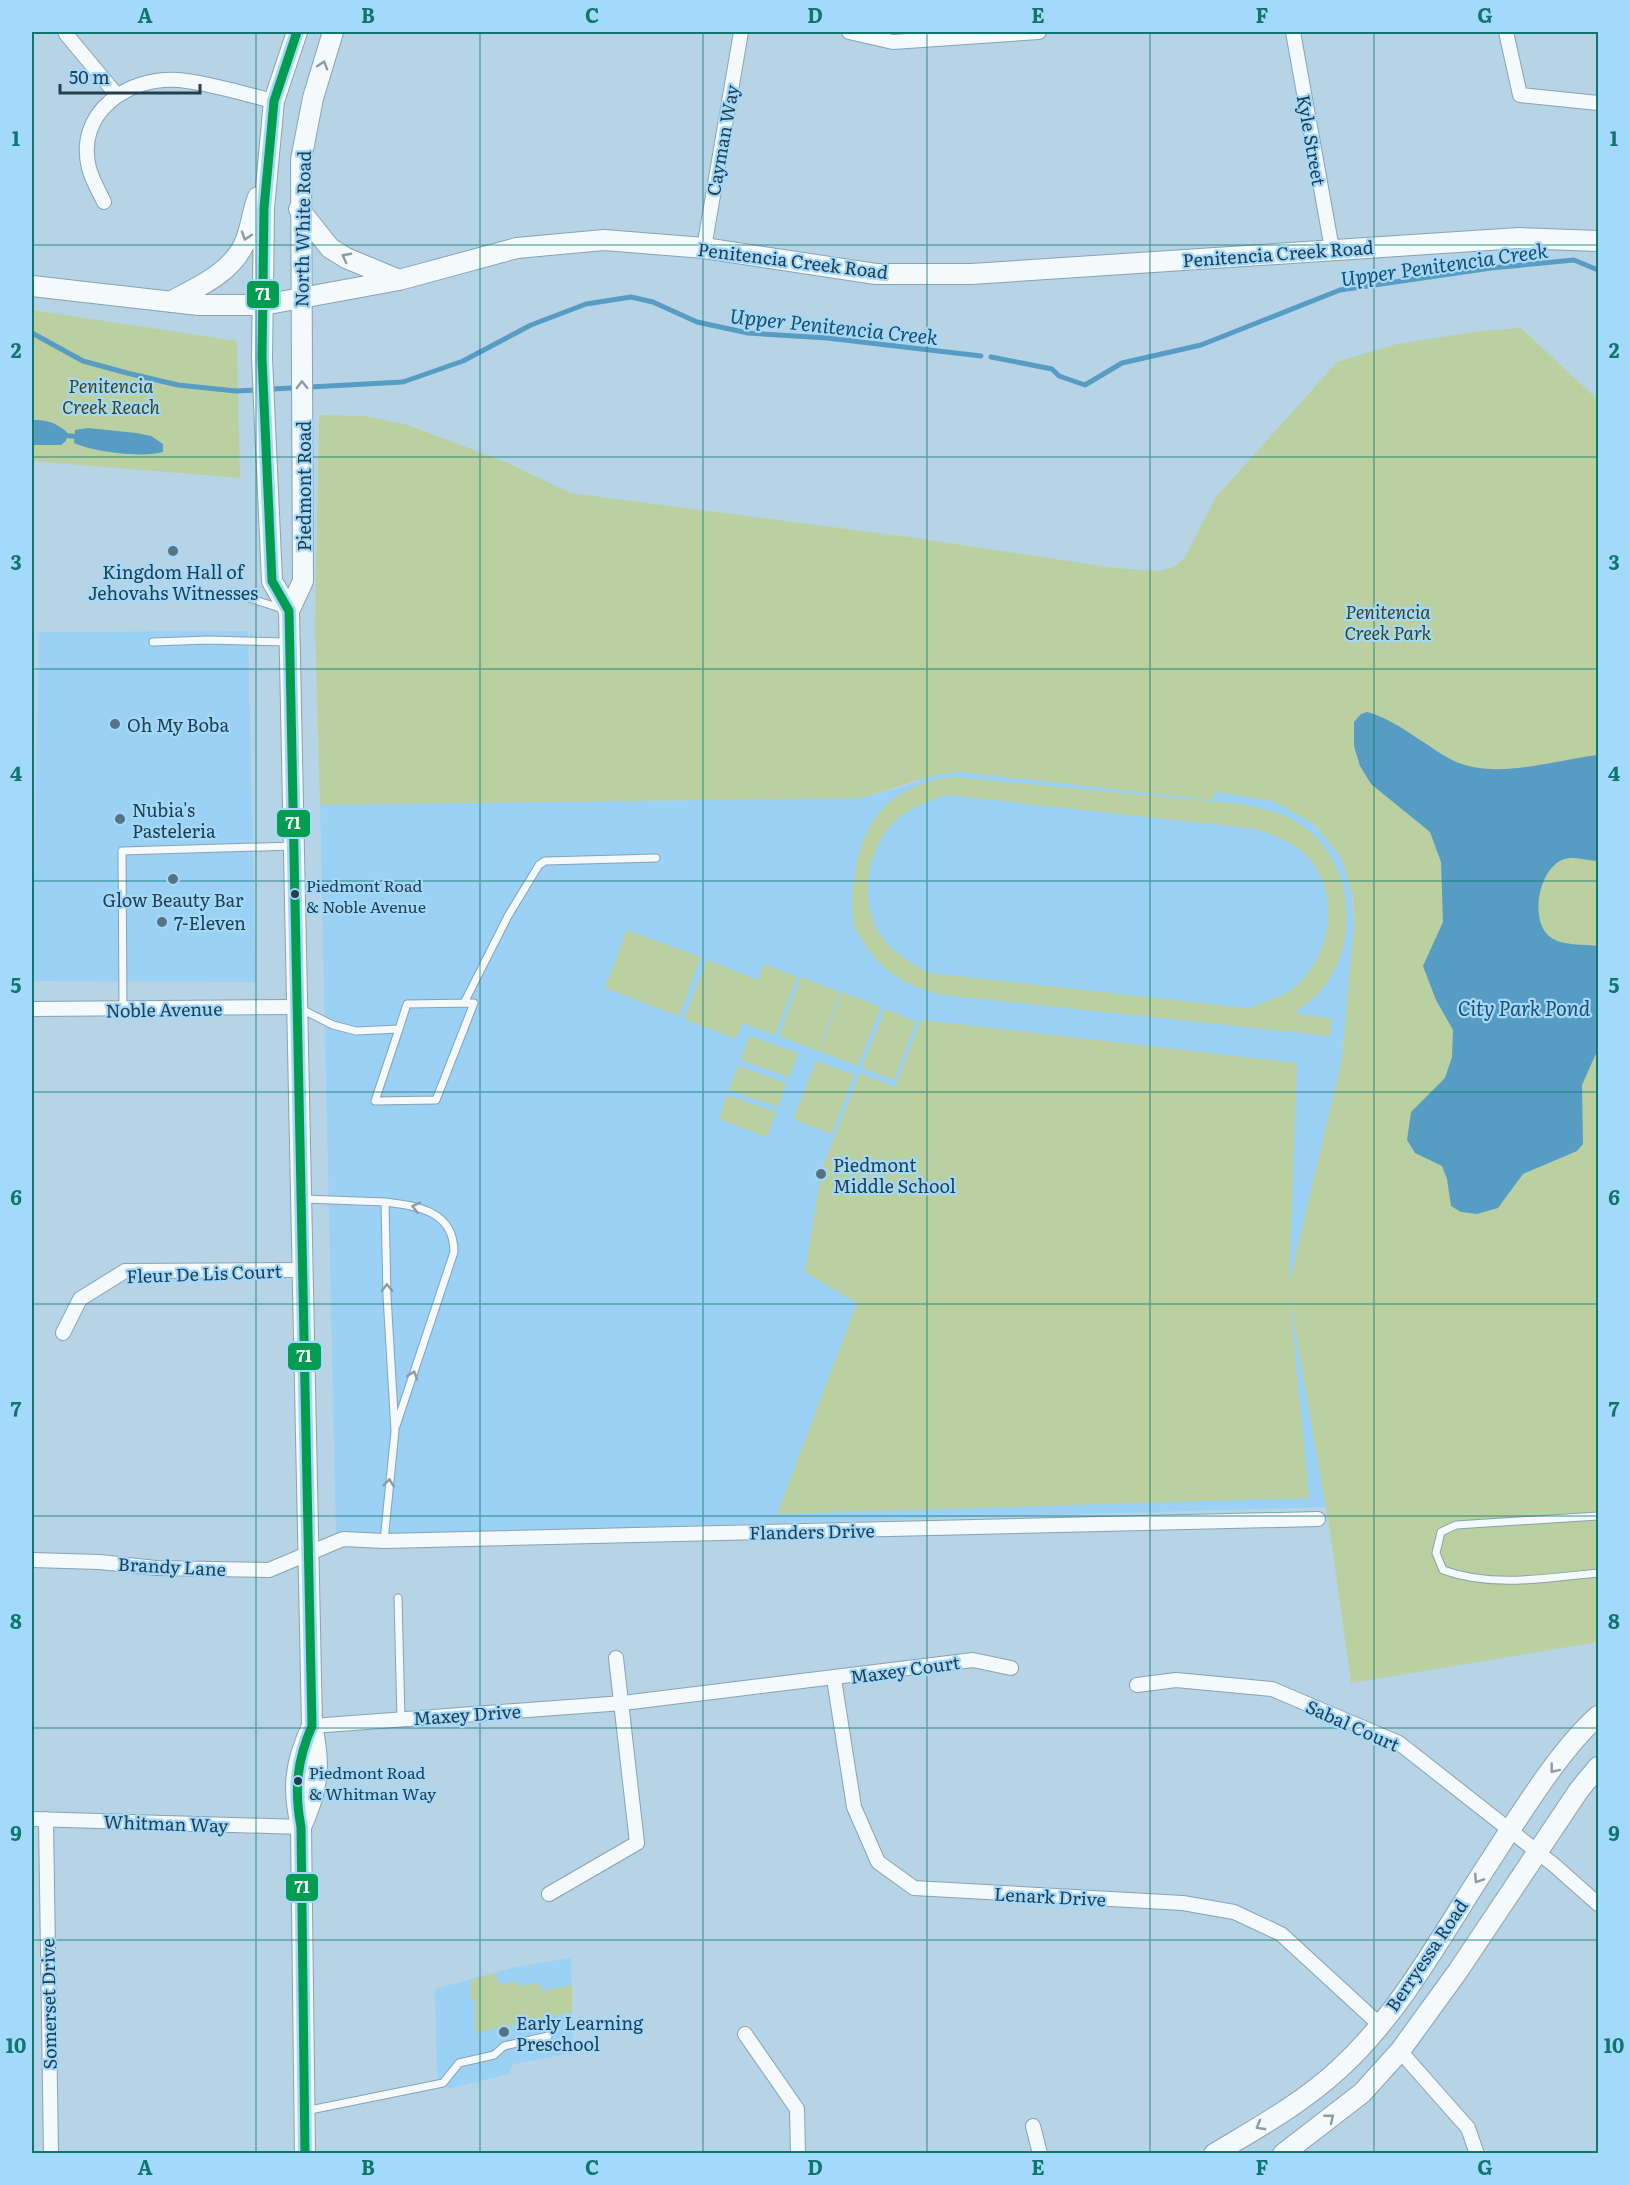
<svg xmlns="http://www.w3.org/2000/svg" width="1630" height="2185" font-family="Literata,serif">
<rect width="100%" height="100%" fill="#b7d4e7"/>
<!-- built -->
<path fill="#9ad1f4" d="M248,631l8,351 -224,-1 7,-349z
M960,772l251,28 5,-8 42,5 30,10 14,8 22,19 17,23 10,27 3,40 -12,135 -54,230 38,218 -990,29 -16,-731 541,-7 44,-12 27,-11z
M571,1958l2,95 -60,11 -4,10 -61,15 -11,-12 -2,-88 80,-22z"/>
<!-- green -->
<path fill="#bad0a0" fill-rule="evenodd" d="M32,310l205,31 3,137 -208,-17z
M1521,328l77,72v1242l-247,41 -21,-152 -40,-231 19,198 -532,16 80,-211 -52,-31 17,-104 38,-95 35,14 26,-67 376,43 -8,221 53,-225 12,-135 -1,-27 -12,-40 -27,-33 -41,-23 -57,-9 -5,8 -251,-28c-34,2 -66,17 -99,26l-541,7 -5,-177 4,-213 46,1 43,9 100,38 62,30 339,44 206,31 44,3 15,-4 10,-8 32,-62 121,-135 60,-18 83,-13z
M952,777l288,27c24,5 49,10 68,26 47,40 52,116 11,163 -7,7 -17,13 -25,20l38,6 -2,17 -387,-41c-34,-7 -62,-23 -80,-54 -3,-5 -7,-10 -9,-16 -4,-21 -1,-43 3,-63 5,-26 18,-50 39,-65 17,-12 36,-17 56,-20zM946,795l311,34c17,7 36,13 49,26 32,35 28,88 -2,123 -12,16 -38,24 -57,30l-318,-35c-18,-10 -36,-20 -48,-37 -20,-30 -16,-78 6,-106 14,-19 37,-28 59,-35z
M627,930l74,27 -22,59 -74,-28z
M707,960l51,20 6,-16 33,13 -22,58 -33,-12 -6,16 -52,-20z
M801,977l39,15 -22,59 -39,-15z
M842,992l39,15 -23,59 -39,-15z
M885,1009l31,13 -22,58 -32,-12z
M749,1036l49,17 -9,24 -48,-17z
M816,1061l38,14 -22,59 -39,-15z
M738,1066l48,17 -8,24 -49,-17z
M727,1095l49,17 -9,25 -48,-18z
M495,1973l4,12 18,-4 1,5 21,-3 3,8 30,-6v27l-97,21v-33h-4l-1,-19z"/>
<!-- water -->
<path fill="#579cc3" d="M32,420c15,0 23,2 35,12l-1,9 -5,4h-29z
M88,428l48,5 15,3 12,8v8c-21,6 -69,0 -89,-9l1,-13z
M1367,712c28,7 59,34 85,48 42,21 102,0 146,-5v106c-11,0 -25,-6 -36,-1 -24,10 -34,65 -9,79 13,7 31,5 45,7v103l-16,36 1,59 -6,7 -54,23 -25,34 -21,6 -16,-2 -10,-6 -4,-27 -5,-13 -27,-13 -8,-13 4,-28 34,-34 7,-21 1,-27 -17,-30 -13,-34 20,-44 -2,-60 -11,-30 -59,-48 -11,-18 -6,-20v-24l7,-8z"/>
<g fill="none" stroke-linecap="round" stroke-linejoin="round">
<!-- stream -->
<path stroke="#579cc3" stroke-width="5" d="M32,333l51,28 44,12 51,12 58,6 167,-9 60,-21 68,-36 55,-21 45,-7 22,5 44,20 51,11 79,5 154,18
M991,357l61,12 7,7 26,9 37,-22 79,-18 139,-55 151,-22 83,-8 24,10
M60,435l21,2"/>
<defs>
<path id="lane" d="M249,598l34,11
M153,642l55,-2 80,2
M464,1003l44,-87 31,-51 6,-4 111,-3
M299,1008l34,17 23,6 43,-2 -24,72 61,-1 38,-97 -67,1 -8,25
M123,1010l-1,-159 171,-5
M304,1199l81,3 2,94 8,135 -11,110
M385,1202c33,4 69,9 69,50l-58,174
M1598,1516l-142,9 -15,7 -5,21 7,17c49,18 104,8 155,3
M398,1598l3,121
M305,2111l138,-28 16,-20 35,-8 10,-9 44,-10"/>
<path id="street" d="M849,32l44,10 146,-10
M1293,32l39,217
M1506,32l14,63 78,8
M66,34l50,60
M104,202c-5,-11 -12,-22 -15,-34 -14,-56 40,-92 90,-88 31,3 65,14 95,21
M704,248l37,-216
M32,1009l264,-2
M63,1333l17,-34 45,-28 177,-1
M32,1560l68,2 56,6 113,2 74,-31 41,2 934,-22
M834,1679l20,128 24,55 36,26 269,15 51,9 47,22 98,90
M1137,1685l39,-5 96,9 127,54 155,122 44,39
M312,1726l311,-23 350,-43 38,8
M32,1819l269,8
M46,1819l5,335
M549,1894l88,-51 -21,-185
M745,2034l52,75 1,45
M1400,2051l68,77 9,26
M1033,2126l7,28"/>
<path id="secondary" d="M299,209l31,39 16,10 53,22
M32,286l167,19h64l136,-25 118,-32 87,-8 100,8 172,26h95l548,-36 79,3
M170,302c28,-15 62,-29 75,-60 6,-14 7,-30 13,-45
M289,611l-17,-30 -10,-223 2,-150 10,-107 23,-69
M301,1827c17,-37 20,-61 11,-101l-23,-1115 14,-30 -2,-421 12,-62 20,-66
M305,2154l-4,-327c-9,-40 -6,-64 11,-101
M1214,2154c43,-26 87,-50 124,-84 63,-57 105,-138 152,-209 28,-43 70,-112 108,-145
M1283,2154l79,-61 38,-42 58,-80 121,-181 19,-23"/>
</defs>
<!-- lane casing -->
<use href="#lane" stroke="#88a2b2" stroke-width="9"/>
<!-- street casing -->
<use href="#street" stroke="#88a2b2" stroke-width="16"/>
<!-- secondary casing -->
<use href="#secondary" stroke="#88a2b2" stroke-width="22"/>
<!-- lane -->
<use href="#lane" stroke="#f4f9fb" stroke-width="7"/>
<!-- street -->
<use href="#street" stroke="#f4f9fb" stroke-width="14"/>
<!-- secondary -->
<use href="#secondary" stroke="#f4f9fb" stroke-width="20"/>
<defs>
<path id="bus-1" d="M297,32l-23,69 -10,107 -2,150 10,223 17,30 23,1115c-15,34 -18,64 -11,101l4,327"/>
</defs>
<!-- bus-1 casing -->
<use href="#bus-1" stroke="#a3d9fb" stroke-width="14"/>
<!-- bus-1 -->
<use href="#bus-1" stroke="#039c51" stroke-width="9"/>
</g>
<!-- one-way arrows -->
<defs><path id="oneway-chevron" d="M-2-3.5L2.5 0L-2 3.5" fill="none" stroke-width="1.6" stroke-linecap="round" stroke-linejoin="round" transform="scale(1.5)"/></defs>
<g stroke="#8b9ca5">
<use href="#oneway-chevron" transform="translate(323 65) rotate(-73)"/>
<use href="#oneway-chevron" transform="translate(246 236) rotate(108)"/>
<use href="#oneway-chevron" transform="translate(346 257) rotate(-152)"/>
<use href="#oneway-chevron" transform="translate(302 385) rotate(-91)"/>
<use href="#oneway-chevron" transform="translate(416 1207) rotate(-166)"/>
<use href="#oneway-chevron" transform="translate(387 1288) rotate(-91)"/>
<use href="#oneway-chevron" transform="translate(413 1375) rotate(-72)"/>
<use href="#oneway-chevron" transform="translate(389 1483) rotate(-84)"/>
<use href="#oneway-chevron" transform="translate(1554 1769) rotate(128)"/>
<use href="#oneway-chevron" transform="translate(1478 1879) rotate(123)"/>
<use href="#oneway-chevron" transform="translate(1330 2118) rotate(-39)"/>
<use href="#oneway-chevron" transform="translate(1260 2126) rotate(150)"/>
</g>
<!-- grid -->
<path fill="none" stroke="#0f766e" stroke-width="1.5" stroke-opacity="0.55" d="M256,32v2122M480,32v2122M703,32v2122M927,32v2122M1150,32v2122M1374,32v2122M32,245h1566M32,457h1566M32,669h1566M32,881h1566M32,1092h1566M32,1304h1566M32,1516h1566M32,1728h1566M32,1940h1566"/>
<!-- markers -->
<g fill="#567284" stroke="#a3d9fb" stroke-width="2">
<circle cx="173" cy="551" r="6"/>
<circle cx="115" cy="724" r="6"/>
<circle cx="120" cy="819" r="6"/>
<circle cx="173" cy="879" r="6"/>
<circle cx="162" cy="922" r="6"/>
<circle cx="821" cy="1174" r="6"/>
<circle cx="504" cy="2032" r="6"/>
</g>
<g fill="#223e4f" stroke="#a3d9fb" stroke-width="2">
<circle cx="295" cy="894" r="5"/>
<circle cx="298" cy="1781" r="5"/>
</g>
<g text-anchor="middle" dominant-baseline="central" stroke-width="4.5" stroke-linejoin="round" paint-order="stroke">
<!-- bus labels -->
<g font-size="16" fill="#223e4f" stroke="#a3d9fb" text-anchor="start">
<text x="306" y="885">Piedmont Road<tspan x="306" dy="21">&amp; Noble Avenue</tspan></text>
<text x="309" y="1772">Piedmont Road<tspan x="309" dy="21">&amp; Whitman Way</tspan></text>
</g>
<!-- street labels -->
<g font-size="18" fill="#223e4f" stroke="#a3d9fb">
<text transform="translate(722 140) rotate(-80)">Cayman Way</text>
<text transform="translate(1312 140) rotate(80)">Kyle Street</text>
<text transform="translate(302 229) rotate(-89)">North White Road</text>
<text transform="translate(1278 253) rotate(-4)">Penitencia Creek Road</text>
<text transform="translate(793 260) rotate(7)">Penitencia Creek Road</text>
<text transform="translate(303 486) rotate(-90)">Piedmont Road</text>
<text transform="translate(164 1009) rotate(-1)">Noble Avenue</text>
<text transform="translate(204 1273) rotate(-2)">Fleur De Lis Court</text>
<text transform="translate(812 1531) rotate(-1)">Flanders Drive</text>
<text transform="translate(172 1566) rotate(3)">Brandy Lane</text>
<text transform="translate(905 1669) rotate(-8)">Maxey Court</text>
<text transform="translate(467 1714) rotate(-4)">Maxey Drive</text>
<text transform="translate(1353 1725) rotate(24)">Sabal Court</text>
<text transform="translate(166 1823) rotate(2)">Whitman Way</text>
<text transform="translate(1050 1896) rotate(3)">Lenark Drive</text>
<text transform="translate(1426 1955) rotate(-56)">Berryessa Road</text>
<text transform="translate(48 2004) rotate(-91)">Somerset Drive</text>
</g>
<!-- park labels -->
<g font-size="18" font-style="italic" fill="#3d4317" stroke="#a3d9fb">
<text x="111" y="385">Penitencia<tspan x="111" dy="21">Creek Reach</tspan></text>
<text x="1388" y="611">Penitencia<tspan x="1388" dy="21">Creek Park</tspan></text>
</g>
<!-- poi labels -->
<g font-size="18" fill="#223e4f" stroke="#a3d9fb" text-anchor="start">
<text x="173" y="571" text-anchor="middle">Kingdom Hall of<tspan x="173" dy="21">Jehovahs Witnesses</tspan></text>
<text x="127" y="724">Oh My Boba</text>
<text x="132" y="809">Nubia's<tspan x="132" dy="21">Pasteleria</tspan></text>
<text x="173" y="899" text-anchor="middle">Glow Beauty Bar</text>
<text x="174" y="922">7-Eleven</text>
<text x="833" y="1164">Piedmont<tspan x="833" dy="21">Middle School</tspan></text>
<text x="516" y="2022">Early Learning<tspan x="516" dy="21">Preschool</tspan></text>
</g>
<!-- water labels -->
<g font-size="20" font-style="italic" fill="#1f4c66" stroke="#a3d9fb">
<text transform="translate(1444 263) rotate(-8)">Upper Penitencia Creek</text>
<text transform="translate(834 325) rotate(6)">Upper Penitencia Creek</text>
<text x="1524" y="1007">City Park Pond</text>
</g>
</g>
<g stroke="#a3d9fb" stroke-width="2">
<rect x="246" y="280" width="34" height="29" rx="6" fill="#039c51"/>
<rect x="276" y="809" width="35" height="29" rx="6" fill="#039c51"/>
<rect x="287" y="1342" width="35" height="29" rx="6" fill="#039c51"/>
<rect x="285" y="1873" width="34" height="29" rx="6" fill="#039c51"/>
</g>
<g font-size="16" text-anchor="middle" font-weight="bold" fill="#fff">
<text x="263" y="300">71</text>
<text x="293" y="829">71</text>
<text x="304" y="1362">71</text>
<text x="302" y="1893">71</text>
</g>
<!-- border -->
<rect width="1630" height="2185" fill="none" stroke="#a3d9fb" stroke-width="66"/>
<!-- scale -->
<path d="M60 84v9h140v-9" fill="none" stroke="#223e4f" stroke-width="3"/>
<text x="69" y="84" font-size="18" fill="#223e4f" stroke="#a3d9fb" stroke-width="4.5" paint-order="stroke">50 m</text>
<rect x="33" y="33" width="1564" height="2119" fill="none" stroke="#0f766e" stroke-width="2"/>
<g font-size="20" text-anchor="middle" font-weight="bold" fill="#0f766e">
<text x="145" y="23">A</text>
<text x="368" y="23">B</text>
<text x="592" y="23">C</text>
<text x="815" y="23">D</text>
<text x="1038" y="23">E</text>
<text x="1262" y="23">F</text>
<text x="1485" y="23">G</text>
<text x="16" y="146">1</text>
<text x="1614" y="146">1</text>
<text x="16" y="358">2</text>
<text x="1614" y="358">2</text>
<text x="16" y="570">3</text>
<text x="1614" y="570">3</text>
<text x="16" y="781">4</text>
<text x="1614" y="781">4</text>
<text x="16" y="993">5</text>
<text x="1614" y="993">5</text>
<text x="16" y="1205">6</text>
<text x="1614" y="1205">6</text>
<text x="16" y="1417">7</text>
<text x="1614" y="1417">7</text>
<text x="16" y="1629">8</text>
<text x="1614" y="1629">8</text>
<text x="16" y="1841">9</text>
<text x="1614" y="1841">9</text>
<text x="16" y="2053">10</text>
<text x="1614" y="2053">10</text>
<text x="145" y="2175">A</text>
<text x="368" y="2175">B</text>
<text x="592" y="2175">C</text>
<text x="815" y="2175">D</text>
<text x="1038" y="2175">E</text>
<text x="1262" y="2175">F</text>
<text x="1485" y="2175">G</text>
</g>
</svg>
